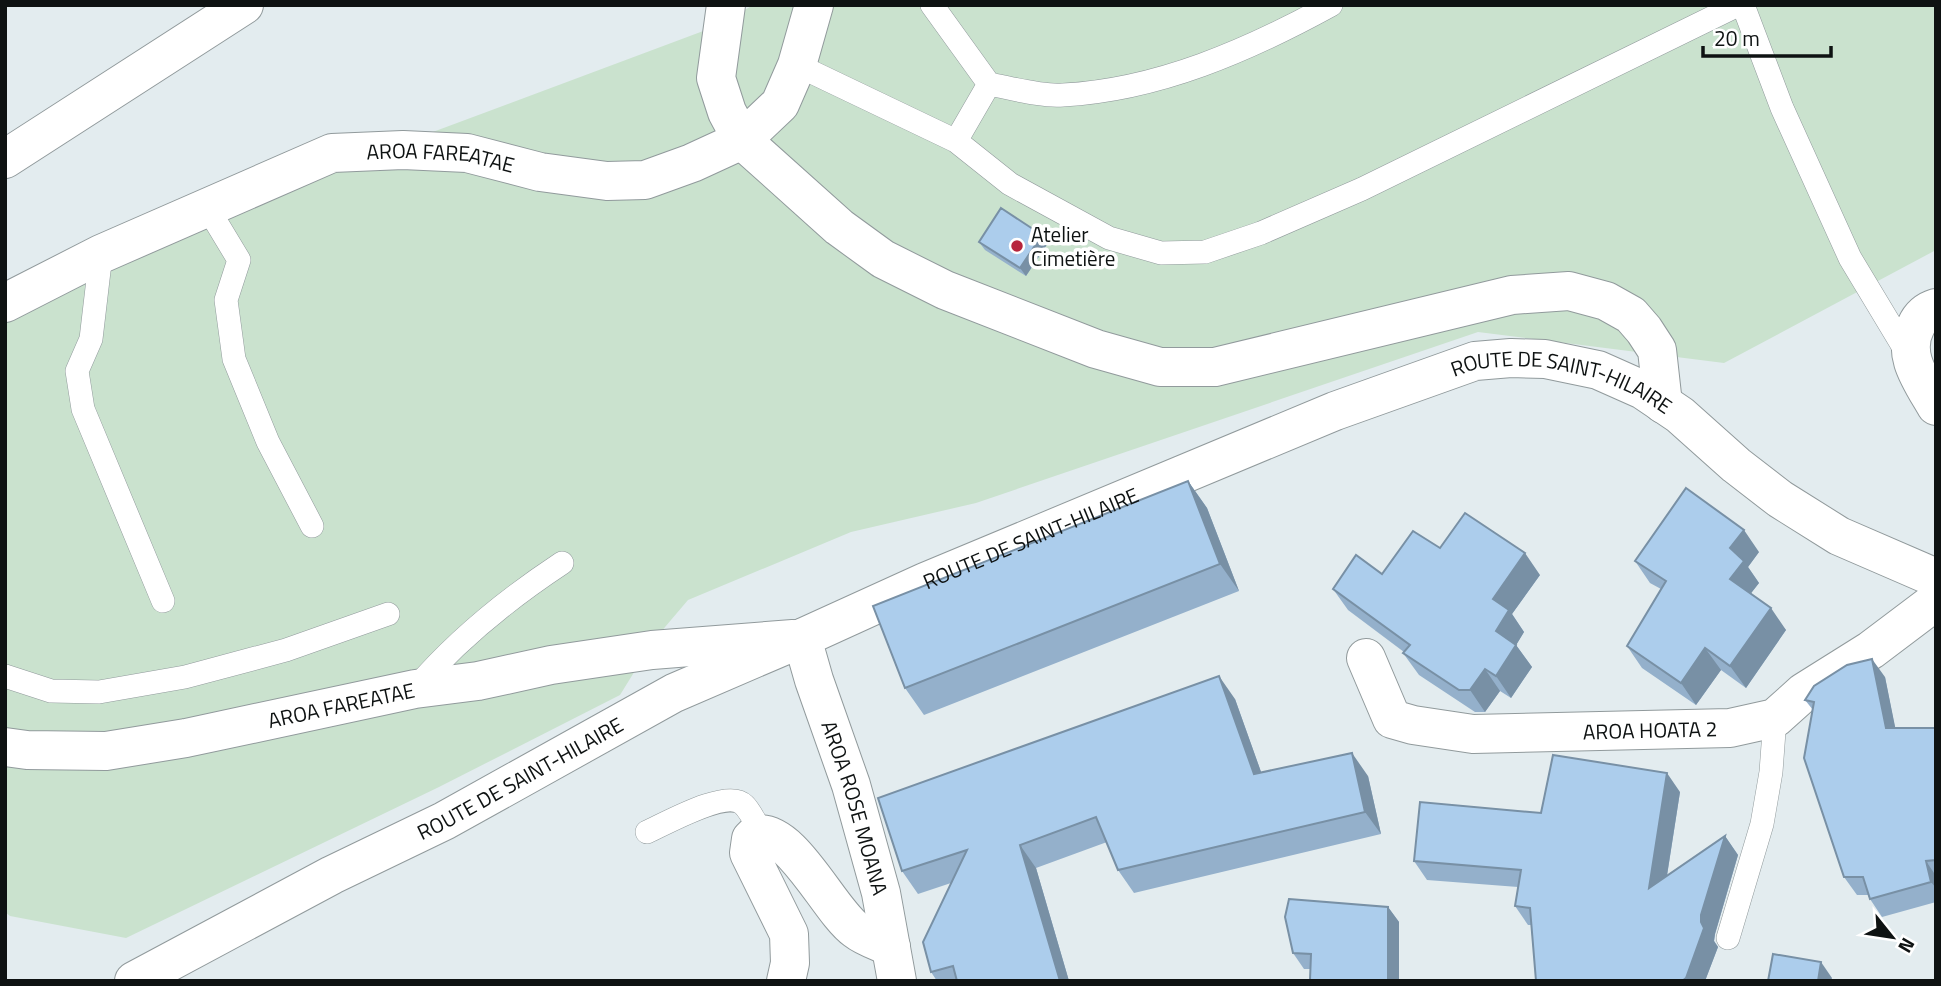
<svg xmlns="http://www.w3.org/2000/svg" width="1941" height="986" font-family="'Titillium Web',sans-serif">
<rect width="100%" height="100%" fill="#e3ecef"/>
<!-- green -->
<path fill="#cae2ce" d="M753,5h1183v245l-212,113 -246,-31 -502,171 -125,29 -163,68 -34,40 -34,55 -181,92 -313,151 -116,-22 -5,-4v-591l223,-121 186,-61 308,-115z"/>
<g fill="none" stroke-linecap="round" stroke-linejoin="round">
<defs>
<path id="lane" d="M932,5l57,79c22,4 53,13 74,11 95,-5 186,-45 268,-90
M1743,5l39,103 68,150 59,98
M797,65l159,76 54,43 99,54 52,15 44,-1 56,-19 101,-44 376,-184
M956,141l33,-57
M207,207l32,53 -13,40 8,59 34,83 44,84
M101,254l-10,85 -14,32 6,38 80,192
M5,676l46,15 48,1 86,-15 101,-27 102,-36
M415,689c41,-48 94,-91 147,-126
M647,832c18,-8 81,-44 97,-27 7,7 12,19 18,28
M1728,938l34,-114 9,-52 4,-54"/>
<g id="street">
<path d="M726,5l-10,73 11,34 15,28 97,87 44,32 62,31 151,59 64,18h55l297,-72 57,-4 37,10 25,14 13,15 13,20 6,54"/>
<path d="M5,159l239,-154"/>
<path id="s1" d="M5,303l96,-49 231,-101 71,-3 64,3 73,19 67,9 38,-1 47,-17 50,-23 38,-36 17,-39 17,-60"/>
<path d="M1936,308c-10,3 -16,9 -20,18 -15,28 5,54 20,80"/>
<path id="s2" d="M1366,658l26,61 21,6 60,9 257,-6 45,-10 29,-26 67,-42 65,-49"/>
<path id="s3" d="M5,747l22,3 79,1 80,-13 229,-49 63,-8 73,-16 101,-15 141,-11"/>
<path d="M786,981l4,-18 -1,-29 -40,-81 2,-14 4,-4c36,-9 74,76 101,95 10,8 24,12 35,17"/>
</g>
<g id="secondary">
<path id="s4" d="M802,638l12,42 37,105 30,108 16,88"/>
<path id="s5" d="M134,981l198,-106 112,-54 230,-128 128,-55 123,-56 410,-171 140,-50 36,-3 34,1 53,11 45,20 37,25 56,50 44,34 59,37 97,42"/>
</g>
</defs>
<!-- lane casing -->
<use href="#lane" stroke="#919a9c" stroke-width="24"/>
<!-- street casing -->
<use href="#street" stroke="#919a9c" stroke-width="40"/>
<!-- secondary casing -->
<use href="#secondary" stroke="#919a9c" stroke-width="40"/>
<!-- lane -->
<use href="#lane" stroke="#fff" stroke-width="23"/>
<!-- street -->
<use href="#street" stroke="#fff" stroke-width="38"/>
<!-- secondary -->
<use href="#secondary" stroke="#fff" stroke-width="38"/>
</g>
<!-- wall -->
<path fill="#94b0cb" d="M1042,235l6,8 -22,33 -41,-26 -6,-8z
M1188,481l19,27 32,83 -315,124 -19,-27z
M1759,552l-11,15 11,16 -8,10 35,37 -40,58 -25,-18 -25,35 -54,-37 -15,-22 34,-57 -11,-6 -15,-22z
M1382,574l158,1 -28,39 12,18 -8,13 16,22 -21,31 -11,-7 -15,21h-10l-56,-37 -16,-22 1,-1 -56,-42 -15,-21z
M1885,677l10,51h41v174l-54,15 -12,-18 -2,-4h-11l-13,-18 -31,-167 -8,-10z
M1235,699l26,73 107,4 13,58 -247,59 -16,-23 -11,-28 -71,26 33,113h-132l-6,-9 20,-89 -33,11 -16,-23z
M1680,792l-13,84 58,-40 13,19 -23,79 -1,7 4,6 -13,34h-169l-5,-56h-3l-13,-19 3,-19 -91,-7 -13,-19z
M1388,907l11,15v59h-88v-12h-7l-11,-16z"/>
<!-- shaded-wall -->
<path fill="#7890a5" d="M1042,235l6,8 -22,33 -6,-8z
M1188,481l19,27 32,83 -19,-27z
M1744,530l15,22 -11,15 11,16 -14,18 -15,-22v-31z
M1525,553l15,22 -28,39 12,18 -12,20 -16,-21 -3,-32z
M1771,608l15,22 -40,58 -16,-22z
M1516,645l16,22 -21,31 -15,-22z
M1705,648l16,22 -25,35 -15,-22z
M1872,659l13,18 14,69 -13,-18z
M1485,669l15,22 -15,21 -15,-22z
M1219,676l16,23 35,98 -16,-23z
M1352,753l16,23 13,58 -16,-22z
M1667,773l13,19 -18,115 -13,-19z
M1725,836l13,19 -23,79 -1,7 4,6 -13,34h-17l-2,-3 15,-56v-7z
M1020,845l16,23 33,113h-9z
M1926,861l10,15v12l-5,-6z
M1388,907l11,15v59l-11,-1z
M1821,962l11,16 -1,3h-13z"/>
<!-- building -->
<path fill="#accdec" stroke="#7890a5" stroke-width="2" d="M1001,208l41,27 -22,33 -41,-26z
M1188,481l32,83 -315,124 -32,-82z
M1686,488l58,42 -14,18 14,13 -14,18 41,29 -41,58 -25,-18 -24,35 -54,-37 39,-65 -31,-20z
M1465,513l60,40 -32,46 16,11 -13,21 20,14 -20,31 -11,-7 -15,21h-11l-56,-37 7,-8 -77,-56 23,-34 26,19 31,-43 27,17z
M1872,659l14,69h50v132l-10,1 5,21 -61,17 -7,-22h-19l-40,-119 10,-56 -9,-2 9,-14 33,-21z
M1219,676l35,98 98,-21 13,59 -247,58 -22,-53 -76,28 40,136h-103l-4,-15 -22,6 -8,-30 44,-92 -65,21 -24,-73z
M1553,755l114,18 -18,115 76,-52 -24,79v7l3,6 -18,50 -4,3h-146l-6,-73 -15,-2 6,-36 -107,-9 6,-59 121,11z
M1289,899l99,8v73h-78l1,-26 -18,-1 -8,-36z
M1773,954l48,8 -3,19h-50z"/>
<!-- markers -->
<circle fill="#b7253d" stroke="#fff" stroke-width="2.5" cx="1017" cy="246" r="7"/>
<g text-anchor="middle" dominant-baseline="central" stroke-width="7" stroke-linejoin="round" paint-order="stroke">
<!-- street labels -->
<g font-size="21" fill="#0e1212" stroke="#fff">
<text stroke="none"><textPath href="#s1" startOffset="469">AROA FAREATAE</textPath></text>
<text stroke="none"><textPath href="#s5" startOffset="1570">ROUTE DE SAINT-HILAIRE</textPath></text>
<text stroke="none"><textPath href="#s5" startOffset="1001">ROUTE DE SAINT-HILAIRE</textPath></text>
<text stroke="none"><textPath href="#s3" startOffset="341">AROA FAREATAE</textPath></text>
<text stroke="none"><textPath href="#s2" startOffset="326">AROA HOATA 2</textPath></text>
<text stroke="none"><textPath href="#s5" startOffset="436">ROUTE DE SAINT-HILAIRE</textPath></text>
<text stroke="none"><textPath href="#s4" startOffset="178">AROA ROSE MOANA</textPath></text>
</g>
<!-- poi labels -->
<g font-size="21" fill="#0e1212" stroke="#fff" text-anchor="start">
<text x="1031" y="234">Atelier<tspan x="1031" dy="24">Cimetière</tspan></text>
</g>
</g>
<!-- border -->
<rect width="1941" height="986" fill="none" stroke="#0e1212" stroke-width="14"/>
<!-- north arrow -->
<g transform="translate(1892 937) rotate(120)" stroke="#ffffff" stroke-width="5" paint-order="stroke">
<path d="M0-5L12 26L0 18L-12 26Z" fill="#0e1212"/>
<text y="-10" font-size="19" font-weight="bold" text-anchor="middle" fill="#0e1212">N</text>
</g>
<!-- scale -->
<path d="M1703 46v10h128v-10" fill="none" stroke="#0e1212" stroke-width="3.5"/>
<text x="1714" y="46" font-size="21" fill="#0e1212" stroke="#ffffff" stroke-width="5" paint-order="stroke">20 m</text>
</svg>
